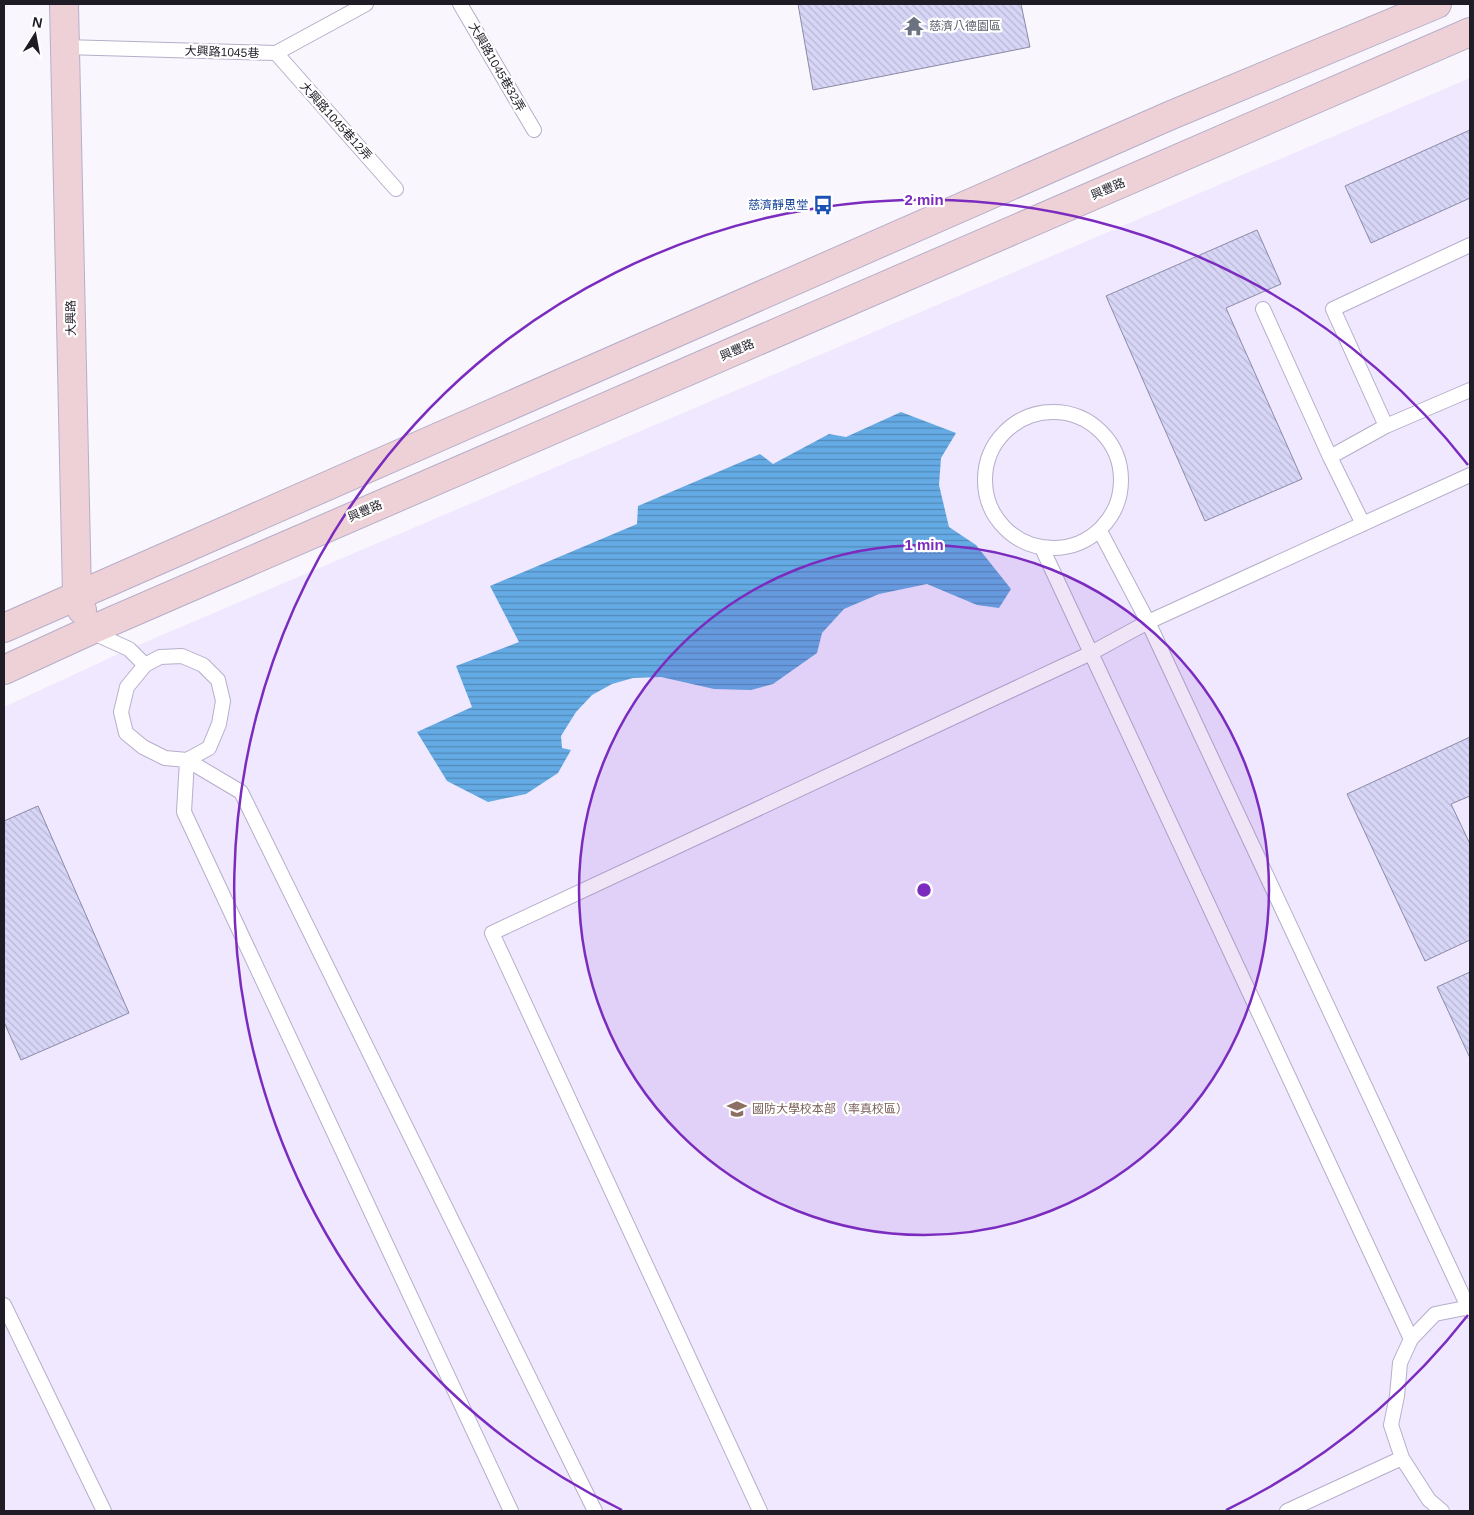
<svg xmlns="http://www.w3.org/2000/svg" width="1474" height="1515" font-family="Helvetica,'Noto Sans TC',sans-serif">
<defs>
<pattern id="water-rules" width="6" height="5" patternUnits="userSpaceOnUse" patternTransform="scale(1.25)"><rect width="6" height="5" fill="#64aae4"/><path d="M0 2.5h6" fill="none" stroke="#528ab9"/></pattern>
<pattern id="building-back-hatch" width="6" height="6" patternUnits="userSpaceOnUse" patternTransform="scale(1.25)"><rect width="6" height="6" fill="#d8d6f7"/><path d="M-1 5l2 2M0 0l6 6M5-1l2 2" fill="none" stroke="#b9b7d4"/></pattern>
</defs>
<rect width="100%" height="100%" fill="#f9f7fd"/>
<!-- built -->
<path fill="#efe8ff" d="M1470,78v1433h-1466v-804l125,-58z"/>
<!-- water -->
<path fill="url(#water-rules)" d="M901,412l55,21 -15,25 -2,27 10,42 27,18 35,44 -12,19 -22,-3 -50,-21 -48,10 -35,15 -22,24 -5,20 -44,31 -22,6 -37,-1 -53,-12 -28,1 -21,6 -20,11 -16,17 -15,24 1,12 9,2 -13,23 -32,21 -38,8 -41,-21 -30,-49 55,-25 -16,-41 63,-24 -29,-56 147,-62 1,-18 122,-52 13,10 56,-30 17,3z"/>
<!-- building -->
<path fill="url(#building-back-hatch)" stroke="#8b8aa6" d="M798,4h223l9,43 -217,43z
M1470,130v68l-99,45 -26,-57z
M1257,230l24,54 -55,24 76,171 -97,42 -99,-225z
M1470,737v59l-19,8 19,40v96l-45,21 -78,-167z
M38,806l91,207 -108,47 -17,-38v-201z
M1470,972v86l-33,-71z"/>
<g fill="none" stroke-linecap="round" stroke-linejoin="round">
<defs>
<path id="lane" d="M460,4l74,126
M64,47l212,6 90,-49
M276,53l120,136
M1470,245l-137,64 53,117 84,-36
M1263,309l67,148
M985 480a68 68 0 1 1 136 0a68 68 0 1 1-136 0Z
M1363,524l-33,-67 56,-31
M1100,531l48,91 322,689
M1042,548l369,791
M89,631l40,18 16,16
M182,656l21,9 15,15 5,21 -4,23 -10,24 -22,12 -22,-2 -22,-11 -17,-14 -5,-21 6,-25 18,-22 15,-8z
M4,1305l100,206
M511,1511l-327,-699 3,-52 54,32 354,719
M760,1511l-268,-578 599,-280 57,-31 322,-147
M1287,1511l115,-53
M1442,1511l-13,-11 -27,-42 -11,-33 6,-29 3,-33 11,-24 24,-25 35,-7"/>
<path id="secondary" d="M64,4l13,591 5,15
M4,628l1165,-512 268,-112
M4,670l85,-39 1381,-599"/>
</defs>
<!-- lane casing -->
<use href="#lane" stroke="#b6aeca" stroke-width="16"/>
<!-- secondary casing -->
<use href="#secondary" stroke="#b6aeca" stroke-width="30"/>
<!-- lane -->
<use href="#lane" stroke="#fff" stroke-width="14"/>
<!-- secondary -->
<use href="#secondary" stroke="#eed1d7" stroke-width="28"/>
</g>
<!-- distance rings -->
<circle cx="924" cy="890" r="345" fill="#7b2cbf" fill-opacity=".12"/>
<g fill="none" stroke="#7b2cbf" stroke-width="2.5">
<circle cx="924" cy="890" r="345"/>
<path d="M1468 1315A690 690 0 0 1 1226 1510M622 1510A690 690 0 1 1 1468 465"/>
</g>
<!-- icons -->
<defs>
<symbol id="temple-bare" viewBox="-9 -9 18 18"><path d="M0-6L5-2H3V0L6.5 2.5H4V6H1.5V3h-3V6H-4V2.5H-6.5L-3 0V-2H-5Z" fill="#6b7280" stroke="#fff" stroke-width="2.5" paint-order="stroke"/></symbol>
<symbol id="bus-bare" viewBox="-9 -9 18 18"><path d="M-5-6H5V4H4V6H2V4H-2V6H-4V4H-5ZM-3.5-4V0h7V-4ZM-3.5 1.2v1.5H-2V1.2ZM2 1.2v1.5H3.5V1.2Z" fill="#1a4fb4" stroke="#fff" stroke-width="2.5" paint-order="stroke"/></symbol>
<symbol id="university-bare" viewBox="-9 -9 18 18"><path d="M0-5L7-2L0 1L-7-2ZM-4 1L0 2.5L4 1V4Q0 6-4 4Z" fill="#8d6e63" stroke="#fff" stroke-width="2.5" paint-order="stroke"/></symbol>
</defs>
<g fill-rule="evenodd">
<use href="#temple-bare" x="900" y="12" width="28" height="28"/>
<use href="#bus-bare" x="809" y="191" width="28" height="28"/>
<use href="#university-bare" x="723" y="1095" width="28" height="28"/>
</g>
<g text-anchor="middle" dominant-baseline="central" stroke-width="4.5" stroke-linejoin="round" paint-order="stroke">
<!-- worship labels -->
<g font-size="12" fill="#5b616d" stroke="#fff" text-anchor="start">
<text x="929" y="26">慈濟八德園區</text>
</g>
<!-- street labels -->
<g font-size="12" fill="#1f1c26" stroke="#fff">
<text transform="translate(222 52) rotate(2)">大興路1045巷</text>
<text transform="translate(497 67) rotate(60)">大興路1045巷32弄</text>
<text transform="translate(336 121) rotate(48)">大興路1045巷12弄</text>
<text transform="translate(1108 189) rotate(-23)">興豐路</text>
<text transform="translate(71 318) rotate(-91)">大興路</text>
<text transform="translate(737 350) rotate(-23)">興豐路</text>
<text transform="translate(365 511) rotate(-23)">興豐路</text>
</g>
<!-- transit labels -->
<g font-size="12" fill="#164399" stroke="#fff" text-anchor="end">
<text x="808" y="205">慈濟靜思堂</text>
</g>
<!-- education labels -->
<g font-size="12" fill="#785e54" stroke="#fff" text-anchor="start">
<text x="752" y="1109">國防大學校本部（率真校區）</text>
</g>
</g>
<circle cx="924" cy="890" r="8" fill="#7b2cbf" stroke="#fff" stroke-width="2.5"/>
<g font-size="15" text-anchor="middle" font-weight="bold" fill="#7b2cbf" stroke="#fff" stroke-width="4.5" stroke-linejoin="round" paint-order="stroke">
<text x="924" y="205">2 min</text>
<text x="924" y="550">1 min</text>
</g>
<!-- border -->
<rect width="1474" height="1515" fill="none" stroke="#1f1c26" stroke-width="10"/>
<!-- north arrow -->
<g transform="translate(35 35) rotate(11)" stroke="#ffffff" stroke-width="4" paint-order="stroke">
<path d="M0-4L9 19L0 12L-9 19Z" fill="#1f1c26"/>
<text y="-8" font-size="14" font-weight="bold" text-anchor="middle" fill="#1f1c26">N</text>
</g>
</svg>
